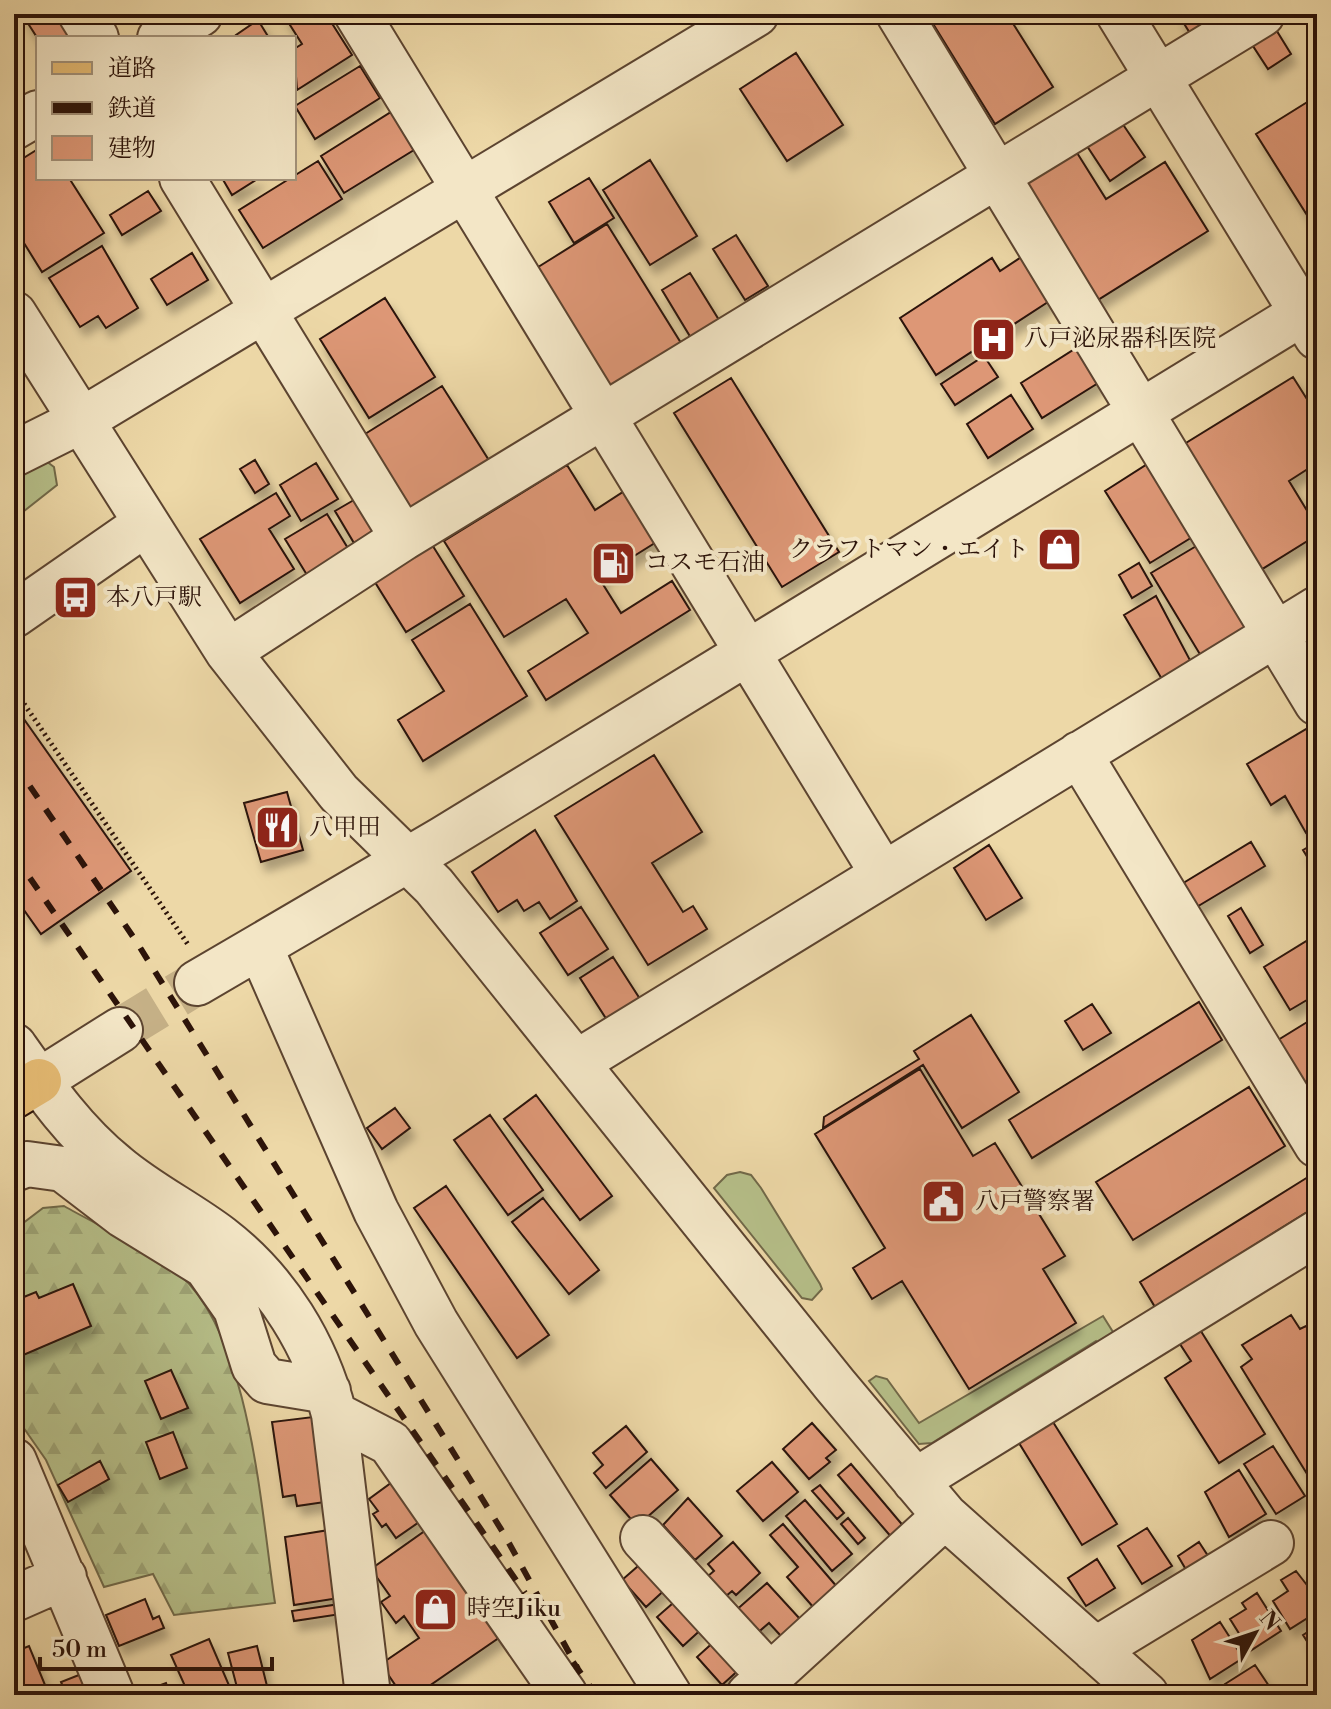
<svg xmlns="http://www.w3.org/2000/svg" width="1331" height="1709" font-family="'Libre Bodoni','Noto Serif JP',serif">
<defs>
<pattern id="forest-firs" width="22" height="20" patternUnits="userSpaceOnUse" patternTransform="scale(2)"><rect width="22" height="20" fill="#b6bf89"/><path d="M5 1l3.5 6h-7zM16 11l3.5 6h-7z" fill="#9da375"/></pattern>
<filter id="shadow"><feDropShadow dx="5" dy="9" stdDeviation="4" flood-color="#0004"/></filter>
</defs>
<rect width="100%" height="100%" fill="#edd8a7"/>
<filter id="stains"><feTurbulence type="fractalNoise" baseFrequency=".0025" numOctaves="4"/><feColorMatrix values="0 0 0 0 .2 0 0 0 0 .09 0 0 0 0 .02 0 0 0 .5 -.17"/></filter>
<radialGradient id="worn" r=".72"><stop offset=".6" stop-color="#630" stop-opacity="0"/><stop offset="1" stop-color="#630" stop-opacity=".3"/></radialGradient>
<!-- grass -->
<path fill="#b6bf89" stroke="#716949" stroke-width="2" d="M46,461l8,6 3,18 -43,34v-47z
M740,1172l11,3 10,13 59,96 2,5 -10,11 -10,-2 -88,-110 13,-13z
M1103,1316l15,24 -15,9 -7,-8 -164,102 -13,1 -50,-63 7,-5 11,3 32,44z"/>
<!-- forest -->
<path fill="url(#forest-firs)" stroke="#716949" stroke-width="2" d="M64,1206c31,18 90,45 115,68 72,62 82,238 96,329l-101,12 -21,-41 -49,13 -58,-127 -32,-46v-184l29,-22z"/>
<!-- building -->
<path fill="#dd9776" stroke="#2c1309" stroke-width="2" filter="url(#shadow)" d="M22,14h40l15,24 -39,1z
M283,14h43l26,41 -55,35 -3,-41 8,-5z
M927,14h80l46,73 -58,37z
M1178,14h44l-29,24z
M258,20l11,18h-31l-2,-3z
M1275,28l16,26 -23,15 -17,-26z
M796,53l47,72 -56,36 -47,-72z
M360,66l20,32 -65,41 -20,-33z
M1317,96v135l-61,-97z
M391,112l23,38 -70,43 -23,-37z
M1122,123l23,34 -35,24 -23,-35z
M1074,148l32,51 59,-37 43,69 -115,72 -74,-120z
M38,149v29h31l35,55 -62,39 -28,-45v-63z
M650,160l47,76 -47,29 -47,-75z
M318,161l24,38 -79,49 -24,-38z
M222,178h37l-27,17z
M589,178l25,40 -40,25 -25,-41z
M148,191l13,20 -39,24 -12,-20z
M607,224l74,119 -73,45 -73,-119z
M736,235l32,51 -23,14 -32,-51z
M102,246l36,62 -32,20 -8,-12 -18,11 -31,-49z
M192,253l16,27 -41,25 -16,-26z
M1023,256l28,44 -115,75 -36,-57 92,-60 8,13z
M690,273l29,47 -28,18 -29,-48z
M385,298l50,79 -66,41 -49,-79z
M1081,345l22,35 -61,38 -21,-35z
M984,356l14,21 -43,28 -14,-21z
M1293,377l24,38v48l-28,18 28,46v8l-58,36 -78,-125z
M731,378l108,174 -57,35 -108,-174z
M442,386l48,76 -78,48 -47,-76z
M1011,395l22,34 -45,29 -21,-34z
M255,460l14,24 -14,9 -15,-24z
M316,463l22,36 -37,22 -21,-36z
M1149,463l45,73 -44,27 -45,-72z
M567,465l28,45 31,-20 32,51 -59,37 22,35 51,-32 18,29 -144,90 -18,-29 60,-38 -22,-34 -62,38 -60,-96z
M276,493l14,23 -21,13 25,40 -54,34 -40,-64z
M359,497l19,31 -24,15 -19,-32z
M327,514l22,36 -42,25 -22,-36z
M431,543l33,53 -58,36 -33,-53z
M1198,545l50,83 -47,28 -50,-83z
M1139,563l13,23 -20,12 -13,-23z
M1156,596l36,68 -29,17 -39,-66z
M470,604l57,92 -104,65 -25,-41 46,-29 -32,-51z
M14,705l117,166 -90,63 -27,-38z
M1308,728l9,16v83l-11,6 -21,-37 -14,9 -24,-41z
M654,755l48,77 -50,31 31,49 10,-6 14,23 -59,36 -93,-149z
M287,792l16,58 -42,12 -17,-59z
M535,830l42,71 -27,18 -11,-17 -15,9 -7,-11 -19,12 -26,-40z
M1251,842l14,24 -70,42 -15,-23z
M1317,842v31l-14,-23z
M989,845l33,53 -36,22 -32,-52z
M581,907l27,42 -40,26 -28,-42z
M1241,908l22,37 -13,8 -22,-37z
M1313,937l4,7v50l-27,16 -26,-43z
M613,957l27,42 -33,21 -27,-42z
M1199,1002l23,38 -190,118 -23,-38z
M1092,1004l19,29 -28,17 -18,-29z
M971,1015l48,77 -57,36 -39,-63 -100,63 1,-11 95,-58 -5,-8z
M1317,1016v87l-39,-63z
M920,1069l53,87 22,-13 70,113 -22,13 33,54 -107,66 -67,-108 -30,18 -19,-31 32,-20 -70,-114z
M1249,1087l36,59 -152,94 -37,-58z
M536,1095l76,101 -32,24 -76,-101z
M395,1108l15,20 -28,21 -15,-21z
M490,1115l53,75 -35,25 -54,-75z
M1308,1177l9,14v15l-162,101 -15,-25z
M446,1186l103,149 -32,23 -103,-150z
M543,1198l56,72 -30,24 -57,-72z
M73,1284l18,42 -77,33v-58l22,-9 3,6z
M1291,1315l9,14 6,-3 11,17v147l-76,-123 11,-8 -10,-14z
M1199,1328l66,106 -46,29 -54,-85 26,-17 -13,-20z
M171,1370l17,38 -27,11 -16,-38z
M313,1417l12,85 -28,4 -2,-11 -12,2 -11,-75z
M1053,1422l64,102 -35,21 -63,-102z
M812,1423l24,27 -10,8 4,4 -21,17 -26,-30z
M626,1426l21,26 -41,36 -12,-15 9,-8 -10,-12z
M173,1432l14,36 -27,11 -14,-37z
M1273,1446l32,50 -29,18 -32,-50z
M651,1459l27,31 -41,36 -27,-31z
M100,1461l9,18 -41,23 -10,-17z
M772,1462l26,30 -35,29 -26,-30z
M851,1464l54,64 -12,11 -55,-64z
M1239,1470l27,44 -37,23 -24,-45z
M395,1480l27,40 -26,18 -10,-14 -4,3 -9,-13 5,-3 -9,-12z
M820,1485l24,28 -7,6 -25,-28z
M688,1498l34,38 -27,24 -32,-35z
M805,1500l47,54 -20,17 -46,-55z
M848,1518l17,20 -7,6 -17,-20z
M783,1524l55,64 -24,20 -27,-31 11,-10 -28,-32z
M429,1528l74,107 -87,60h-14l-21,-31 38,-26 -15,-22 -8,7 -15,-21 9,-6 -19,-27z
M1147,1528l25,38 -30,18 -24,-38z
M329,1530l10,68 -45,7 -9,-68z
M733,1542l27,31 -24,22 -4,-4 -6,5 -18,-20 6,-5 -6,-7z
M1199,1542l11,17 -22,14 -10,-17z
M1097,1559l18,29 -29,18 -18,-28z
M645,1560l24,26 -23,21 -24,-27z
M1296,1571l21,27v14l-27,17 -17,-28 15,-10 -7,-11z
M767,1583l33,36 -19,17 -12,-13 -14,12 -21,-23z
M1257,1593l24,38 -31,20 -20,-32 16,-10 -4,-6z
M680,1597l26,28 -23,21 -26,-29z
M145,1599l8,20 6,-3 5,12 -45,18 -13,-31z
M340,1604l1,10 -47,7 -2,-10z
M1220,1622l23,36 -33,21 -18,-39z
M1317,1626v31l-14,-22z
M14,1631l8,18 7,-3 16,39 -21,8 -10,-25z
M209,1639l22,51 -10,5h-32l-18,-40z
M717,1639l25,28 -20,18 -25,-28z
M257,1646l12,48 -30,1 -11,-42z
M1255,1665l20,30h-44l-6,-11z
M84,1673l18,22h-47l9,-6 -3,-7z
M166,1683l4,12h-30l-1,-2z"/>
<g fill="none" stroke-linecap="round" stroke-linejoin="round">
<!-- minor-tunnel -->
<path stroke="#c6b187" stroke-width="44" stroke-dasharray="44 22" stroke-linecap="butt" d="M120,1030l77,-47"/>
<defs>
<path id="minor" d="M81,14l15,24
M357,14l526,860
M899,14l418,689
M1119,14l198,323
M160,38l40,-24
M14,127l24,-14
M182,178l221,360
M14,314l214,338 111,141 95,93 401,499 110,131 201,179
M14,454l68,-34 674,-406
M14,615l131,-91
M228,652l175,-114 859,-524
M1079,754l238,391
M260,947l116,264 60,112 233,372
M197,983l246,-144 874,-535
M14,1046c31,44 60,86 102,120 33,28 71,46 105,72 57,44 95,107 113,176l34,281
M576,1063l741,-454
M39,1081l81,-51
M14,1169l13,-5 36,5 60,46 83,51 30,43 18,57 13,15 61,10
M334,1414l56,29 175,252
M14,1461l98,234
M915,1481l402,-248
M643,1538l127,138
M14,1599l50,-22
M1095,1650l176,-107
M749,1695l196,-179"/>
<path id="major" d="M14,1096l25,-15"/>
</defs>
<!-- minor casing -->
<use href="#minor" stroke="#5c4430" stroke-width="48"/>
<!-- major casing -->
<use href="#major" stroke="#2c1309" stroke-width="48"/>
<!-- path -->
<path stroke="#2c1309" stroke-width="5" stroke-dasharray="2 4" stroke-linecap="butt" d="M14,689l175,257"/>
<!-- minor -->
<use href="#minor" stroke="#f3e6c6" stroke-width="44"/>
<!-- major -->
<use href="#major" stroke="#e6bc74" stroke-width="44"/>
<!-- rail -->
<path stroke="#2c1309" stroke-width="6" stroke-dasharray="14 14" stroke-linecap="butt" d="M14,763l122,178 368,593 74,135
M14,855l511,738
M573,1662l23,33"/>
</g>
<!-- icons -->
<defs>
<symbol id="hospital-square" viewBox="-11 -11 22 22"><rect x="-9" y="-9" width="18" height="18" rx="4" fill="#8f2418" stroke="#f3e6c6"/><path d="M-5-5h3v3.5h4V-5h3V5h-3V1.5h-4V5h-3Z" fill="#fff"/></symbol>
<symbol id="shop-square" viewBox="-11 -11 22 22"><rect x="-9" y="-9" width="18" height="18" rx="4" fill="#8f2418" stroke="#f3e6c6"/><path d="M-5-2.5h2.3a2.7 3.5 0 0 1 5.4 0H5L5.5 6h-11ZM-1.5-2.5h3a1.5 2.3 0 0 0-3 0Z" fill="#fff"/></symbol>
<symbol id="fuel-square" viewBox="-11 -11 22 22"><rect x="-9" y="-9" width="18" height="18" rx="4" fill="#8f2418" stroke="#f3e6c6"/><path d="M-5.5-6h7V0h2V4h1.3V-2.5L3-4.5l.8-.8L6-3V5H2.5V1h-1V6h-7ZM-4.2-4.7v3.2H.2V-4.7Z" fill="#fff"/></symbol>
<symbol id="bus-square" viewBox="-11 -11 22 22"><rect x="-9" y="-9" width="18" height="18" rx="4" fill="#8f2418" stroke="#f3e6c6"/><path d="M-5-6H5V4H4V6H2V4H-2V6H-4V4H-5ZM-3.5-4V0h7V-4ZM-3.5 1.2v1.5H-2V1.2ZM2 1.2v1.5H3.5V1.2Z" fill="#fff"/></symbol>
<symbol id="restaurant-square" viewBox="-11 -11 22 22"><rect x="-9" y="-9" width="18" height="18" rx="4" fill="#8f2418" stroke="#f3e6c6"/><path d="M-5-6h1v4h1v-4h1v4h1v-4h1v5L-1.5 .5V6h-2V.5L-5-1ZM5-6V6H3V1.5H1.5Q1.5-4 5-6Z" fill="#fff"/></symbol>
<symbol id="civic-square" viewBox="-11 -11 22 22"><rect x="-9" y="-9" width="18" height="18" rx="4" fill="#8f2418" stroke="#f3e6c6"/><path d="M-.6-6.5H3V-4.5H.6V-3L4-1V1h2V6H-6V1h2V-1L-.6-3ZM-1.2 2.5V6h2.4V2.5Z" fill="#fff"/></symbol>
</defs>
<g fill-rule="evenodd">
<use href="#hospital-square" x="968" y="314" width="51" height="51"/>
<use href="#shop-square" x="1034" y="524" width="51" height="51"/>
<use href="#fuel-square" x="588" y="538" width="51" height="51"/>
<use href="#bus-square" x="50" y="572" width="51" height="51"/>
<use href="#restaurant-square" x="252" y="802" width="51" height="51"/>
<use href="#civic-square" x="918" y="1176" width="51" height="51"/>
<use href="#shop-square" x="410" y="1584" width="51" height="51"/>
</g>
<g text-anchor="middle" dominant-baseline="central" stroke-width="8" stroke-linejoin="round" paint-order="stroke">
<!-- poi labels -->
<g font-size="24" fill="#2c1309" stroke="#f3e6c6" text-anchor="start">
<text x="1024" y="339">八戸泌尿器科医院</text>
<text x="1029" y="550" text-anchor="end">クラフトマン・エイト</text>
<text x="645" y="563">コスモ石油</text>
<text x="106" y="598">本八戸駅</text>
<text x="309" y="828">八甲田</text>
<text x="975" y="1202">八戸警察署</text>
<text x="467" y="1609">時空Jiku</text>
</g>
</g>
<!-- margin -->
<rect width="1331" height="1709" fill="none" stroke="#edd8a7" stroke-width="48"/>
<rect x="16" y="16" width="1299" height="1677" fill="none" stroke="#2c1309" stroke-width="4"/>
<rect x="24" y="24" width="1283" height="1661" fill="none" stroke="#2c1309" stroke-width="2"/>
<!-- legend -->
<rect x="36" y="36" width="260" height="144" fill="#f3e6c6" stroke="#a3927a" stroke-width="2"/>
<rect x="52" y="62" width="40" height="12" fill="#e6bc74" stroke="#a3927a" stroke-width="2"/>
<text x="108" y="76" font-size="24" fill="#2c1309">道路</text>
<rect x="52" y="102" width="40" height="12" fill="#2c1309" stroke="#a3927a" stroke-width="2"/>
<text x="108" y="116" font-size="24" fill="#2c1309">鉄道</text>
<rect x="52" y="136" width="40" height="24" fill="#dd9776" stroke="#a3927a" stroke-width="2"/>
<text x="108" y="156" font-size="24" fill="#2c1309">建物</text>
<!-- north arrow -->
<g transform="translate(1255 1633) rotate(50)" stroke="#f3e6c6" stroke-width="6" paint-order="stroke">
<path d="M0-6L14 30L0 20L-14 30Z" fill="#2c1309"/>
<text y="-12" font-size="22" font-weight="bold" text-anchor="middle" fill="#2c1309">N</text>
</g>
<!-- scale -->
<path d="M40 1657v12h232v-12" fill="none" stroke="#2c1309" stroke-width="4"/>
<text x="52" y="1657" font-size="24" fill="#2c1309" stroke="#f3e6c6" stroke-width="6" paint-order="stroke">50 m</text>
<rect width="100%" height="100%" filter="url(#stains)"/>
<rect width="100%" height="100%" fill="url(#worn)"/>
</svg>
